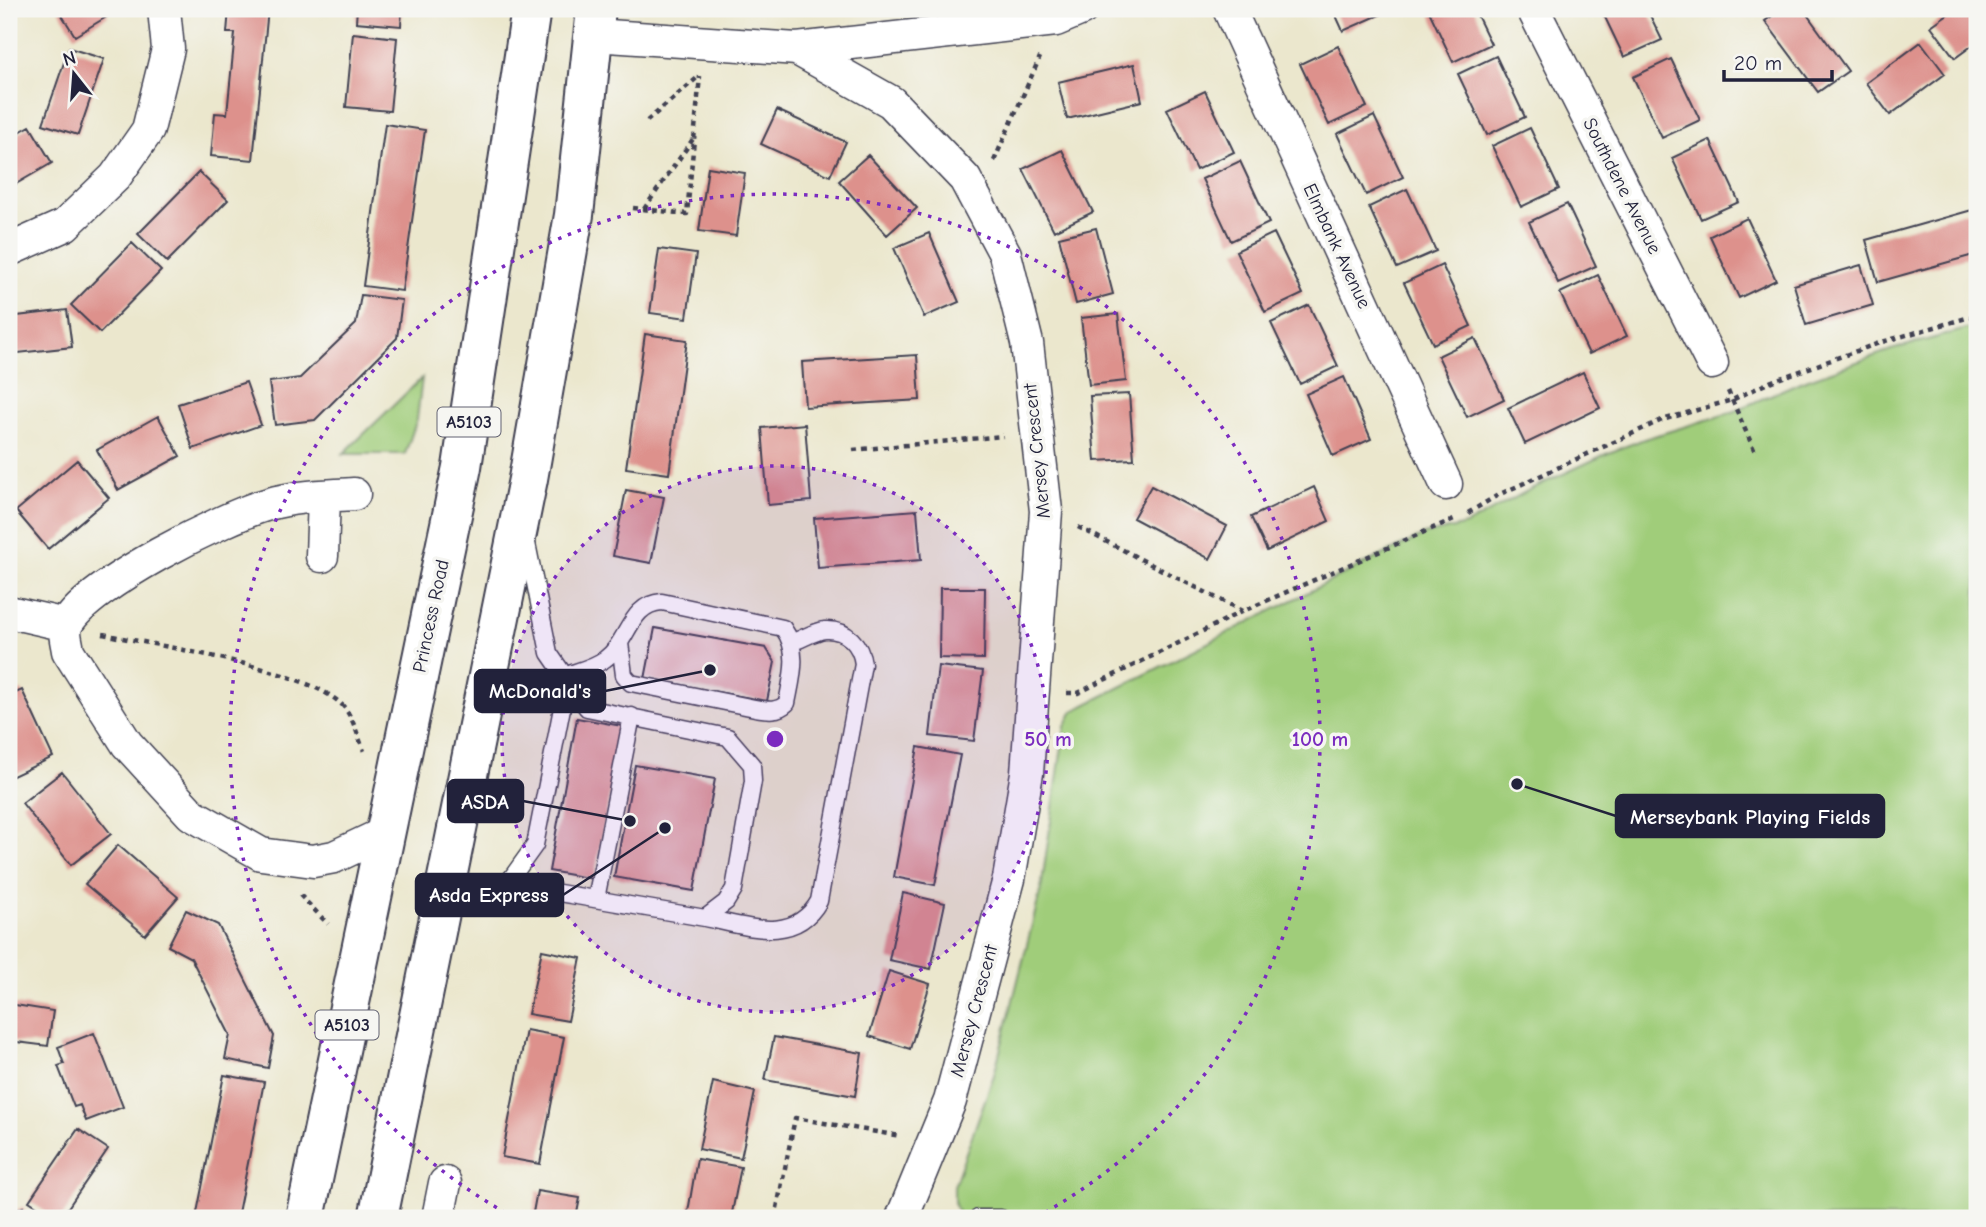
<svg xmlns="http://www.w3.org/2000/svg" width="1986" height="1227" font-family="'Comic Neue',sans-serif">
<rect width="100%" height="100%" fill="#f6f6f2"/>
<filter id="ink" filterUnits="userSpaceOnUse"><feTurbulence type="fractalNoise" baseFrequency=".0143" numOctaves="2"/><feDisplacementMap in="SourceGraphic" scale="14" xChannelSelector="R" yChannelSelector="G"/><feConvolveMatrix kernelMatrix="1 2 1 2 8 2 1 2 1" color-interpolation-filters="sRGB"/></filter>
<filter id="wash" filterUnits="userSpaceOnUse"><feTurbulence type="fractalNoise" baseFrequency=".00686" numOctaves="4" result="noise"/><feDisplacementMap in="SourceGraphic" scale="28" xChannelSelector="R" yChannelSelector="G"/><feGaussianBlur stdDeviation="1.57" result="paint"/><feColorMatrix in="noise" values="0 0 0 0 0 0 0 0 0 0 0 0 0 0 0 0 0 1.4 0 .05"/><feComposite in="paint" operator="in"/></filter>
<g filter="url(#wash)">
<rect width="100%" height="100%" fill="#ebe7cd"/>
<!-- green -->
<path fill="#a0cd7a" stroke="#61785a" stroke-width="2" d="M1977,326v892h-1017l-6,-16v-16l40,-111 47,-186 24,-163 8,-15 289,-146 62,-30 42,-10 65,-36 75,-35 38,-15 86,-26 70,-31 91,-32z
M422,378l-5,41 -12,35h-62z"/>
<g id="blocks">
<!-- building -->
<path fill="#dd918c" d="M58,9h46l4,7 -33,20z
M229,9h39l-15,151 -42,-4 4,-43 12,1 8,-81h-8z
M357,9h45l-1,17 -45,-4z
M1333,9h60l-50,22z
M1428,9h46l17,35 -38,18z
M1601,9h46l15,31 -38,17z
M1782,9h21l45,62 -30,21 -53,-71z
M1955,9h22v33l-22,16 -24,-32z
M353,33l44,5 -7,73 -44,-4z
M1921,42l24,32 -55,41 -24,-32z
M1338,46l29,61 -38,18 -29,-61z
M69,48l35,11 -26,76 -35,-11z
M1496,56l29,61 -38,18 -29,-61z
M1671,59l29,61 -38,18 -29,-61z
M1134,64l8,37 -75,18 -9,-37z
M1205,91l29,61 -38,18 -29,-61z
M777,110l69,32 -16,34 -69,-32z
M1374,116l29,61 -37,18 -29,-61z
M385,124l40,6 -23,161 -39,-5z
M30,126l22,37 -43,25v-50z
M1530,128l29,61 -38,18 -29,-61z
M1710,140l29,62 -38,17 -29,-61z
M1062,150l31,62 -39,19 -31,-62z
M868,155l49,53 -30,27 -48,-54z
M1240,161l29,62 -38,18 -29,-62z
M708,167l37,6 -9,63 -37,-5z
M199,172l29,28 -61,62 -29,-28z
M1407,189l29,62 -39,17 -28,-61z
M1567,204l29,62 -38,17 -29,-61z
M1972,210l5,20v24l-99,28 -12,-42z
M1747,218l29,62 -37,18 -29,-62z
M1096,228l17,66 -37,10 -17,-67z
M929,233l30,69 -35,15 -30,-69z
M1274,233l29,61 -38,18 -29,-61z
M132,243l29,28 -61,62 -29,-28z
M659,249l37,5 -9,64 -37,-5z
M1442,265l29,61 -38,18 -29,-61z
M1861,265l12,40 -67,20 -12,-40z
M1598,275l29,61 -38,18 -29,-61z
M361,295l41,5 -5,38 -82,82 -40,5 -6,-43 31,-4 56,-54z
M1309,305l29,61 -38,18 -29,-61z
M67,310l5,37 -63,7v-37z
M1118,314l8,67 -37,4 -8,-67z
M645,334l42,6 -18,134 -43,-6z
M1475,338l29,61 -37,18 -29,-61z
M917,355l3,45 -115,7 -3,-45z
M1583,372l17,36 -75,36 -17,-36z
M1344,377l27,62 -38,17 -27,-62z
M246,382l15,43 -68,24 -15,-45z
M1129,394l5,65 -39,2 -5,-65z
M158,416l22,40 -62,34 -21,-40z
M805,424l6,77 -43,4 -6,-77z
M77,460l32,38 -61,51 -32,-38z
M1151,486l76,40 -17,33 -77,-41z
M1314,487l15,34 -62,30 -16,-34z
M626,490l38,7 -13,66 -38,-7z
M917,510l4,50 -103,8 -4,-50z
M940,588h45l-1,71 -45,-1z
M655,628l111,20 9,14 -8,39 -122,-22z
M938,666l45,5 -9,70 -44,-5z
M22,690l31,67 -44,21v-82z
M577,718l45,8 -28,153 -45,-8z
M918,747l42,8 -25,130 -41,-8z
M635,765l80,14 -21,112 -80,-14z
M62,772l49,62 -40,31 -49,-62z
M118,845l60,52 -33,38 -60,-51z
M903,893l42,10 -14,66 -42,-9z
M186,910l32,15 56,111 -6,32 -43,-9 5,-24 -39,-77 -23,-12z
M542,950l39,8 -13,63 -40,-7z
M889,971l41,13 -20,65 -41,-13z
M9,1004l44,7 -5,35 -39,-5z
M526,1030l38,7 -24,127 -38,-7z
M94,1033l29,74 -37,14 -6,-16 -6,2 -16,-41 6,-2 -6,-17z
M774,1037l88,16 -7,43 -90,-16z
M224,1075l40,7 -16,81 -11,55h-41z
M713,1082l42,10 -14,66 -42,-9z
M78,1129l30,20 -47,69h-6l-26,-17z
M697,1159l44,8 -10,51h-44z
M537,1191l43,7 -4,20h-44z
M23,1207l5,11h-19v-5z"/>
</g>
</g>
<g filter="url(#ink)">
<use href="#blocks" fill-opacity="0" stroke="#404051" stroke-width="2"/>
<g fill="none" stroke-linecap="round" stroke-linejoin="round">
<defs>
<path id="service" d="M507,884l28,-39 28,-142v-27c14,-5 30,-8 42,-17 24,-17 24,-55 57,-57l121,26c17,23 9,49 4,75 -9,9 -20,7 -32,5l-124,-25 -7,-8 -4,-32
M445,890l62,-6 198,34 21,-16 8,-13 19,-108 -1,-16 -24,-28 -141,-29 -38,-55 -22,-110
M596,899l36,-183
M705,918c41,8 89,27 114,-17l44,-237c-2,-19 -16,-35 -38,-34 -10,1 -23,9 -32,12
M978,1218h23"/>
<path id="minor" d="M1229,9l217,475
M1533,9l179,354
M594,35l203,14 94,53 74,77 40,75 22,89 19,168 -19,262 -18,106 -59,222 -48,117
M797,49l259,-29 26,-11
M9,250l56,-25 50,-48 33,-47 20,-81 -4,-40
M354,494c-28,2 -58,2 -85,10 -44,12 -181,81 -202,120 -4,8 0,19 1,27l59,93 64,70 70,40 52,7 21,-4 53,-25
M322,556l2,-60
M9,612l57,13
M438,1218l7,-35"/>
<path id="trunk" d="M305,1218l157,-751 69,-458
M378,1218l150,-739 46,-264 22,-206"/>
</defs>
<!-- service casing -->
<use href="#service" stroke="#404051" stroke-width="19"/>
<!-- minor casing -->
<use href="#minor" stroke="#404051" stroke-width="35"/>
<!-- trunk casing -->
<use href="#trunk" stroke="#404051" stroke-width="42"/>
<!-- path -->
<path stroke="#404051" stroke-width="4.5" stroke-dasharray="5 5" stroke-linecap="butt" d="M647,121l50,-43
M994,161l46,-104
M633,208l54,6 13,-138
M644,209l49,-70
M1728,391l28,63
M853,450l150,-14
M1468,513l30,-18 164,-75 70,-20 40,-19 110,-39 95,-27
M1078,527l164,84
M103,634c56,12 199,34 237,69 12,10 18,34 24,48
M1067,693h11l165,-82 211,-92
M300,895l28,29
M775,1218l20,-100 105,18"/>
<!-- service -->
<use href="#service" stroke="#fff" stroke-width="16"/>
<!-- minor -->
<use href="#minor" stroke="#fff" stroke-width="32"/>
<!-- trunk -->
<use href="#trunk" stroke="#fff" stroke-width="38"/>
</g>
</g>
<!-- distance rings -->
<circle cx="775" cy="739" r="273" fill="#7b2cbf" fill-opacity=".12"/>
<g fill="none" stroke="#7b2cbf" stroke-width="3.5" stroke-dasharray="3.5 7">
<circle cx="775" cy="739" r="273"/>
<path d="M515 1218A545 545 0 1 1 1035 1218"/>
</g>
<g text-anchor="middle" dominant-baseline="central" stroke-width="7" stroke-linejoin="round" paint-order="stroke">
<!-- shield labels -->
<g fill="#f6f6f2" stroke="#626272" stroke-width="2">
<rect x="437.5" y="407.5" width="63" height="29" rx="5"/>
<rect x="315.5" y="1010.5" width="63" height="29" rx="5"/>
</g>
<g font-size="18" font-weight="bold" fill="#22223b">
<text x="469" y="422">A5103</text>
<text x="347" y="1025">A5103</text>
</g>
<!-- street labels -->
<g font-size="19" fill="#22223b" stroke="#f6f6f2">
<text transform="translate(1622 186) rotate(63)">Southdene Avenue</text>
<text transform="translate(1337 246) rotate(65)">Elmbank Avenue</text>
<text transform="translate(1037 451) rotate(-96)">Mersey Crescent</text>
<text transform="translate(431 616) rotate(-78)">Princess Road</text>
<text transform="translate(974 1011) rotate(-75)">Mersey Crescent</text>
</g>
</g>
<circle cx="775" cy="739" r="10" fill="#7b2cbf" stroke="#f6f6f2" stroke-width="3.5"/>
<g font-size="21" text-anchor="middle" font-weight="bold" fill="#7b2cbf" stroke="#f6f6f2" stroke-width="7" stroke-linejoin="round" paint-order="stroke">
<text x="1048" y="746">50 m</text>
<text x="1320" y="746">100 m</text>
</g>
<!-- callouts -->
<path fill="none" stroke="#22223b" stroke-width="2.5" d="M710 670L605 691M630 821L523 801M1517 784L1616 816M665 828L563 895"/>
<g fill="#22223b" stroke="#f6f6f2" stroke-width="2.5">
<circle cx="710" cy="670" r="7"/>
<circle cx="630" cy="821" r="7"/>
<circle cx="1517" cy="784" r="7"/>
<circle cx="665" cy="828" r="7"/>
</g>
<g fill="#22223b" stroke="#22223b" stroke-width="2.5">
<rect x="475" y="670" width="130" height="42" rx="7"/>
<rect x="448" y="780" width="75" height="42" rx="7"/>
<rect x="1616" y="795" width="268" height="42" rx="7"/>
<rect x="416" y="874" width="147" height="42" rx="7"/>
</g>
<g font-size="21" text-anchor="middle" font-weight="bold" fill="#fff">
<text x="540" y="698">McDonald's</text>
<text x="485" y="809">ASDA</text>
<text x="1750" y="824">Merseybank Playing Fields</text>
<text x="489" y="902">Asda Express</text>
</g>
<!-- margin -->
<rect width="1986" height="1227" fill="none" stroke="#f6f6f2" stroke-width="35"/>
<!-- north arrow -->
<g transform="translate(74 74) rotate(343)" stroke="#f6f6f2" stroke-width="5" paint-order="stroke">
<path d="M0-5L12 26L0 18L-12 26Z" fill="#22223b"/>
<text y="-10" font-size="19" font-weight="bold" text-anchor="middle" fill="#22223b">N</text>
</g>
<!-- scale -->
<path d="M1724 70v10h108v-10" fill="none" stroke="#22223b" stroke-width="3.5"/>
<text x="1734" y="70" font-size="21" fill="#22223b" stroke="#f6f6f2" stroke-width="5" paint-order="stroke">20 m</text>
</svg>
